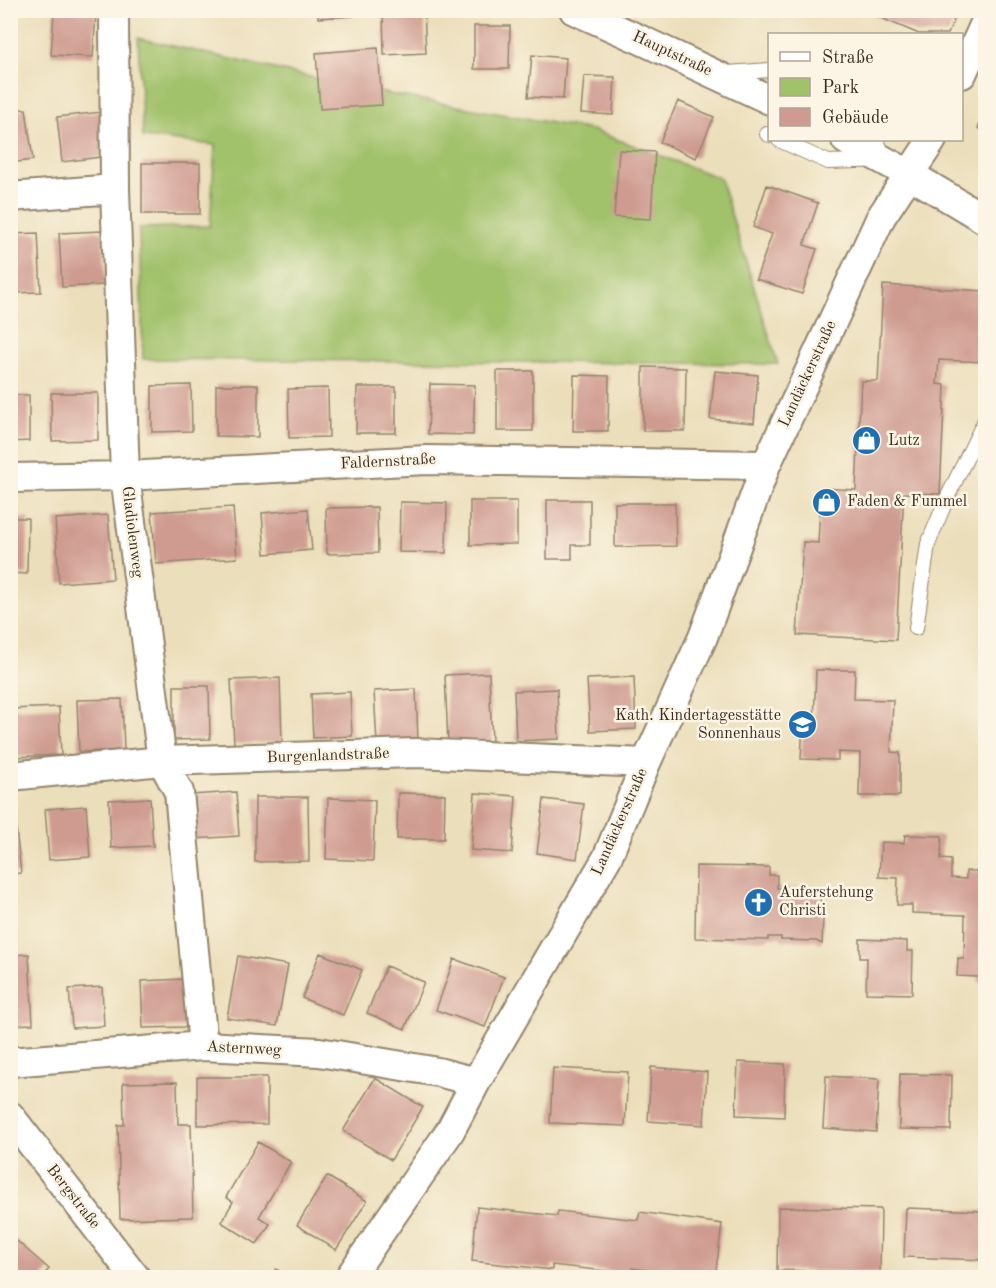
<svg xmlns="http://www.w3.org/2000/svg" width="996" height="1288" font-family="'Old Standard TT',serif">
<rect width="100%" height="100%" fill="#fcf5e5"/>
<filter id="ink" filterUnits="userSpaceOnUse"><feTurbulence type="fractalNoise" baseFrequency=".0167" numOctaves="2"/><feDisplacementMap in="SourceGraphic" scale="12" xChannelSelector="R" yChannelSelector="G"/><feConvolveMatrix kernelMatrix="1 2 1 2 8 2 1 2 1" color-interpolation-filters="sRGB"/></filter>
<filter id="wash" filterUnits="userSpaceOnUse"><feTurbulence type="fractalNoise" baseFrequency=".008" numOctaves="4" result="noise"/><feDisplacementMap in="SourceGraphic" scale="24" xChannelSelector="R" yChannelSelector="G"/><feGaussianBlur stdDeviation="1.35" result="paint"/><feColorMatrix in="noise" values="0 0 0 0 0 0 0 0 0 0 0 0 0 0 0 0 0 1.4 0 .05"/><feComposite in="paint" operator="in"/></filter>
<g filter="url(#wash)">
<rect width="100%" height="100%" fill="#ebdeba"/>
<!-- green -->
<path fill="#a1c16a" stroke="#6e7644" stroke-width="1.5" d="M138,38l234,53 220,39 128,48 58,186 -635,-5 -4,-131 71,-2 5,-81 -72,-8z"/>
<g id="blocks">
<!-- building -->
<path fill="#cf9b91" d="M160,10h48v4h-48z
M318,10h35v6l-35,2z
M383,10h41l2,43 -42,2z
M862,10h96l-10,24h-29z
M54,11l42,2 -3,44 -42,-2z
M474,26h36l-1,43h-35z
M378,48l4,57 -62,4 -4,-56z
M532,55l34,3 -3,41 -35,-2z
M584,76l31,1 -2,38 -32,-2z
M678,101l36,16 -18,41 -36,-16z
M26,109l7,51 -23,3v-53z
M986,111v21l-8,-4z
M102,112l6,44 -46,6 -5,-45z
M619,150l36,2 -4,67 -37,-2z
M142,163h58v51h-58z
M767,185l51,18 -14,42 13,4 -15,45 -46,-15 16,-45 -19,-7z
M103,231l3,54 -44,2 -3,-54z
M38,233l3,59 -31,1v-59z
M883,285l103,6v71l-47,-2 -2,24 8,1 -5,109 -36,-1 -8,147 -99,-5 6,-93 15,1 3,-55 35,2 5,-109h17z
M643,367l43,1 -1,63h-42z
M497,371h36v60h-36z
M715,371l43,4 -4,48 -44,-4z
M574,375l35,1 -1,55h-35z
M430,384l45,1 -2,50 -45,-1z
M191,385l1,46 -40,1v-46z
M216,385h42v52l-42,-1z
M357,387h39v46h-40z
M328,388l1,49 -40,1 -1,-49z
M51,393h47v47l-46,1z
M10,395h19v46l-19,1z
M547,500h43v45h-18v14h-25z
M470,501h47v43l-47,1z
M400,502l47,1 -1,50 -47,-1z
M615,503h60l1,43 -61,1z
M233,507l4,51 -81,6 -4,-52z
M377,507l1,46 -51,1 -1,-46z
M308,509l4,41 -47,4 -3,-41z
M108,515l5,64 -54,4 -4,-64z
M10,518h18l-1,56 -17,-1z
M816,670h39l-1,29 39,1 -2,52 9,1v43h-41l1,-43 -22,-1v8l-37,-1 2,-37 11,1z
M489,673l3,68 -44,2 -3,-68z
M634,677l2,52 -46,2 -3,-52z
M280,678l2,64 -48,2 -3,-64z
M174,686h35l1,53 -36,1z
M416,689l2,52 -41,2 -3,-52z
M557,689l2,50 -43,2 -2,-50z
M350,692l2,44 -39,2 -2,-44z
M122,699l2,51 -45,2 -2,-52z
M59,707l2,48 -48,2 -2,-48z
M236,792l3,44 -45,3 -3,-44z
M398,793l47,1 -1,45h-47z
M475,793l41,3 -4,57 -41,-3z
M255,797h53l1,64 -54,1z
M150,798l3,48 -42,2 -2,-48z
M328,798l47,2 -2,61 -47,-2z
M544,799l40,5 -7,55 -40,-6z
M86,806l4,51 -41,3 -4,-51z
M10,810h4l7,63 -11,1z
M905,835l37,1 -1,23 10,1v18l15,1v-8h19v21h-4v14h3v3h2v73h-8l1,-5 -22,-1 1,-18 6,1 1,-44 -53,-2v-8h-15l1,-27 -19,-1 2,-35 23,1z
M696,866l73,1v8h8v13l43,1v25l3,4 -1,26 -6,-3 -35,-1v-3h-13v3l-73,-2z
M860,939l47,2v10h6l-1,43 -46,-1 1,-35h-7z
M320,953l42,17 -19,45 -41,-17z
M29,954l4,70 -23,1v-70z
M238,956l50,9 -11,61 -50,-8z
M454,959l50,18 -19,50 -49,-17z
M386,966l38,16 -19,47 -38,-16z
M184,979l2,48 -43,1 -2,-47z
M102,987l2,39 -32,2 -3,-39z
M738,1062l47,2 -1,53 -48,-2z
M651,1067l56,5 -3,53 -56,-4z
M553,1068l75,4 -3,54 -75,-3z
M900,1074l52,1 -1,55 -52,-1z
M826,1076l53,3 -3,53 -53,-4z
M197,1077h70v47l-70,1z
M375,1078l48,29 -32,53 -48,-29z
M983,1080h3v54h-5z
M177,1082l1,42h13l2,93 -73,2 -2,-94h6l-1,-42z
M258,1142l33,20 -32,55 11,7 -13,20 -36,-22 12,-20 -7,-5z
M327,1176l40,25 -31,49 -39,-25z
M477,1207l80,9 1,-5 80,9 2,-8 82,12 -7,54h-17l-65,-10v6l-81,-9v5l-80,-9z
M778,1207l103,2 -1,64 -103,-3z
M906,1208l80,3v49l-82,-3z
M10,1235l39,34 -8,9h-31z
M276,1269l14,9h-20z"/>
</g>
</g>
<g filter="url(#ink)">
<use href="#blocks" fill-opacity="0" stroke="#93846c" stroke-width="1.5"/>
<g fill="none" stroke-linecap="round" stroke-linejoin="round">
<defs>
<path id="lane" d="M727,73l43,-3
M767,134l3,1
M779,140l49,22 57,-2 -8,-20
M916,628l12,-84 19,-46 39,-80"/>
<path id="street" d="M114,10l1,179 10,287 37,285 17,31 24,254
M574,10l65,29 131,61
M962,74l24,-53
M846,140l63,34 77,46
M10,197l105,-8
M10,478l115,-2 301,-16 340,5
M10,776l152,-15 254,-8 230,10
M10,1062l193,-16 116,6 119,20 38,10
M10,1116l126,162
M349,1278l101,-147 26,-49 131,-224 39,-95 57,-126 63,-172 115,-248 51,-77"/>
</defs>
<!-- lane casing -->
<use href="#lane" stroke="#93846c" stroke-width="16"/>
<!-- street casing -->
<use href="#street" stroke="#93846c" stroke-width="32"/>
<!-- lane -->
<use href="#lane" stroke="#fff" stroke-width="14"/>
<!-- street -->
<use href="#street" stroke="#fff" stroke-width="28"/>
</g>
</g>
<!-- icons -->
<defs>
<symbol id="shop-disc" viewBox="-11 -11 22 22"><circle r="9.5" fill="#1f6fb2" stroke="#fcf5e5"/><path d="M-5-2.5h2.3a2.7 3.5 0 0 1 5.4 0H5L5.5 6h-11ZM-1.5-2.5h3a1.5 2.3 0 0 0-3 0Z" fill="#fff"/></symbol>
<symbol id="school-disc" viewBox="-11 -11 22 22"><circle r="9.5" fill="#1f6fb2" stroke="#fcf5e5"/><path d="M0-5L7-2L0 1L-7-2ZM-4 1L0 2.5L4 1V4Q0 6-4 4Z" fill="#fff"/></symbol>
<symbol id="church-disc" viewBox="-11 -11 22 22"><circle r="9.5" fill="#1f6fb2" stroke="#fcf5e5"/><path d="M-1.2-6h2.4v3.5h3.3v2.4h-3.3V6h-2.4V-.1h-3.3v-2.4h3.3Z" fill="#fff"/></symbol>
</defs>
<g fill-rule="evenodd">
<use href="#shop-disc" x="850" y="424" width="33" height="33"/>
<use href="#shop-disc" x="810" y="486" width="33" height="33"/>
<use href="#school-disc" x="786" y="708" width="33" height="33"/>
<use href="#church-disc" x="742" y="886" width="33" height="33"/>
</g>
<g text-anchor="middle" dominant-baseline="central" stroke-width="5" stroke-linejoin="round" paint-order="stroke">
<!-- street labels -->
<g font-size="16" fill="#3b2a1e" stroke="#fcf5e5">
<text transform="translate(672 54) rotate(25)">Hauptstraße</text>
<text transform="translate(808 374) rotate(-65)">Landäckerstraße</text>
<text transform="translate(388 462) rotate(-3)">Faldernstraße</text>
<text transform="translate(132 532) rotate(83)">Gladiolenweg</text>
<text transform="translate(328 756) rotate(-2)">Burgenlandstraße</text>
<text transform="translate(620 822) rotate(-66)">Landäckerstraße</text>
<text transform="translate(244 1049) rotate(3)">Asternweg</text>
<text transform="translate(73 1197) rotate(52)">Bergstraße</text>
</g>
<!-- poi labels -->
<g font-size="16" fill="#3b2a1e" stroke="#fcf5e5" text-anchor="start">
<text x="888" y="441">Lutz</text>
<text x="847" y="502">Faden &amp; Fummel</text>
<text x="781" y="716" text-anchor="end">Kath. Kindertagesstätte<tspan x="781" dy="18">Sonnenhaus</tspan></text>
<text x="779" y="893">Auferstehung<tspan x="779" dy="18">Christi</tspan></text>
</g>
</g>
<!-- margin -->
<rect width="996" height="1288" fill="none" stroke="#fcf5e5" stroke-width="36"/>
<!-- legend -->
<rect x="768" y="33" width="195" height="108" fill="#fcf5e5" stroke="#afa495" stroke-width="1.5"/>
<rect x="780" y="52" width="30" height="9" fill="#ffffff" stroke="#afa495" stroke-width="1.5"/>
<text x="822" y="63" font-size="18" fill="#3b2a1e">Straße</text>
<rect x="780" y="78" width="30" height="18" fill="#a1c16a" stroke="#afa495" stroke-width="1.5"/>
<text x="822" y="93" font-size="18" fill="#3b2a1e">Park</text>
<rect x="780" y="108" width="30" height="18" fill="#cf9b91" stroke="#afa495" stroke-width="1.5"/>
<text x="822" y="123" font-size="18" fill="#3b2a1e">Gebäude</text>
</svg>
